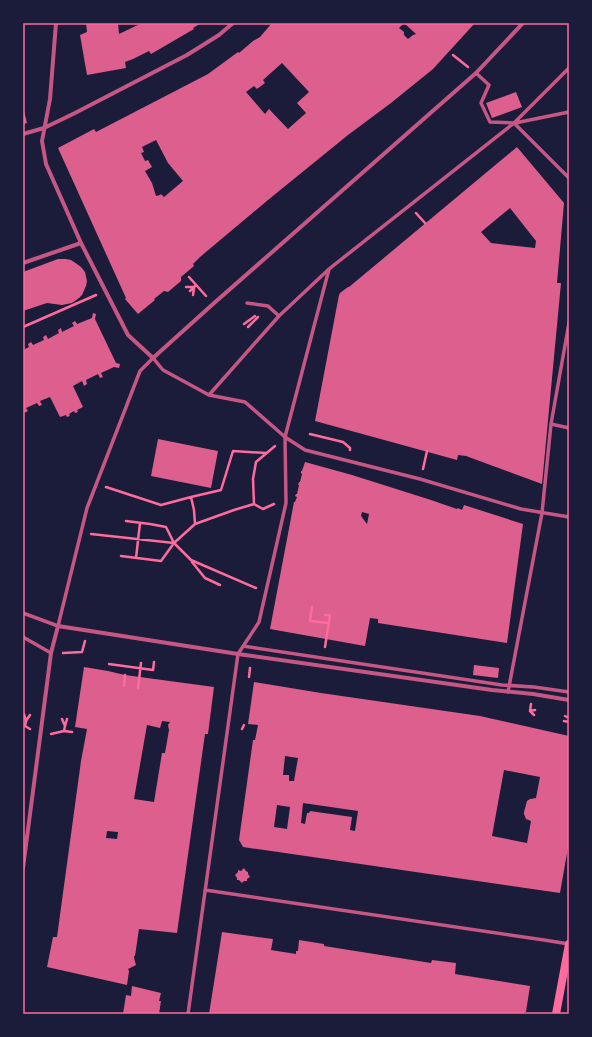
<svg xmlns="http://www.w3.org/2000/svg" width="592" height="1037" font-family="Quicksand,sans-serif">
<rect width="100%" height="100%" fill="#1b1b3a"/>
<!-- building -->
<path fill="#dd5f8e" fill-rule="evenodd" d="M86,23h32l1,11 23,-11h59l-8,5 1,1 -43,25 -2,-3 -16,8 -8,3 1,6 -39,7 -7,-40 7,-3z
M272,23h203l-42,46 -42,34 -43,32 -80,65 -68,57 -7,7 1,2 -13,11v4l-13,11 -4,-1 -10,8 1,1 -17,14 -13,-15 1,-1 -68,-150 36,-19 2,3 112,-58 30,-22 1,1 14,-12 7,-4zM404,23l12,11 -3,1 -5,4 -4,-4v-3l-5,-4zM282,63l27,29 -12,11 9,10 -18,16 -19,-20 -4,5 -19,-22 8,-6 3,3 8,-6 -2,-3zM156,140l12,23 15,18 -19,16 -3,-3 -1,1 -4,1 -4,-13 -7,-12 7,-4 -4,-7 -3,1 -4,-8 3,-1 -2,-5z
M516,92l6,15 -30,11 -6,-15z
M23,107l4,16 -4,1z
M517,147l47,56 -7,80h4l-19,201 -76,-28 -8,-1 -1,5 -142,-39 24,-126 1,-2 8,-6h1zM510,208l26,33 -1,7 -44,-5 -10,-11z
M58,259h8l5,1 6,4 4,3 4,5 2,9 -1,5 -4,9 -3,3 -7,5 -10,2 -15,-2 -24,8v-39z
M93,313l3,1 -1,5 21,44 4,1 -1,4 -5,-1 -13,6 2,4 -3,1 -2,-4 -12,6 1,4 -3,2 -2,-5 -9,5 10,21 -6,3 1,2 -3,1 -1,-2 -5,3 1,2 -3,1 -1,-2 -6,2 -10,-20 -10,4 2,4 -3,1 -2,-3 -11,5 2,3 -4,2 -1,-2v-61l6,-3 -1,-3 3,-2 2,3 11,-5 -1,-3 3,-2 2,4 11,-6 -1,-3 3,-2 1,4 12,-6 -2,-3 3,-2 2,3 15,-6z
M158,439l60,12 -7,37 -60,-12z
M305,462l47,13 79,25 26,9 1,-1 4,2 2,-5 59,19 -16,119 -129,-20v-4l-8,-1 -5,28 -95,-17 24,-127h1l2,-5 -2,-1 1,-2h1l2,-9h-1l1,-3h1l2,-8 -1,-1v-2h1zM362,512l7,2 -2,10 -6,-8z
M474,665l25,3 -1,10 -25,-3z
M84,667l24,4 17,4 89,12 -6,47h-3l-28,199 -38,-4 -4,27h-1v2l2,7 -8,4 1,2 -2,14 -80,-18 6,-30h4l24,-176 6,-32 -12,-2zM162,721l8,1 -2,3 1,5 -4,23h-3l-8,49 -20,-3 13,-74 13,3zM107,831l11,1 -1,7 -11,-1z
M254,682l67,11 159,23 89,20v106l-9,51 -317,-46 -4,-7 14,-100h2l3,-15 -10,-1zM285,756l13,2 -4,23h-5v-6h-6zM504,770l36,7 -4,21 -6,1 -3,2 -3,11v2l2,5 5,2 -4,22 -35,-7zM303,803l55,8 -3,20 -5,-1 2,-13 -42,-6 -1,2h-2l-2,11 -4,-1zM277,805l13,2 -3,22 -13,-2z
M244,868l2,3 2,1v2l2,3 -3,2v2h-3l-2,2 -3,-3h-2v-2l-2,-3 3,-3v-2l3,1z
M222,932l51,7 -2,11 25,4v-3h2l1,-11 25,4v2l107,17 1,-3 24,3 -1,11 75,12 -4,26h-2v2h-315z
M132,986l29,7 -2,8h2l-2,13h-36l3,-19 5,1z"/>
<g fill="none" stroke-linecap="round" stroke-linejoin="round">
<!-- path -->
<path stroke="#ff6b9d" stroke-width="2.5" d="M453,55l15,12
M416,213l9,10
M189,277l17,19
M186,287h8
M190,291l6,-6
M193,295l1,-7
M244,324l11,-8
M23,327l73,-32
M248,327l10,-10
M310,434l33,8 7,6v2
M423,469l4,-18
M106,487l55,18 30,-8 30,-7 12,-39 33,2
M191,497l3,13 1,14
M274,504l-11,5 -9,-5 -1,-25 3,-17 19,-16
M91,534l83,9 17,17 65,28
M174,543l21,-19 39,-14 20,-6
M121,556l40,5 13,-18 -8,-16 -16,-3 -24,-3
M136,558l4,-35
M192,562l13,16 15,7
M312,607l-2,14 19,2
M325,647l5,-32h-5
M63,653l19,-1 3,-11
M109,664l44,6 1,-8
M249,677l1,-9
M124,686l1,-11
M138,688l3,-25
M530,711l1,-7
M24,714l2,7
M534,715l-4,-4 5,-1
M565,716l4,2
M62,719l3,7 -1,5 8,1
M564,721l5,1
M23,726h2l5,3
M25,726l1,-5 4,-6
M65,726l2,-7
M242,729l2,-4
M51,734l13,-3"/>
<!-- pedestrian -->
<path stroke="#c65784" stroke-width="3.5" d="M476,73l13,12 -8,18 9,19 24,1 55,55
M515,123l54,-11
M247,303l21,3 11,10
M209,395l70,-79 50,-47 185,-146 55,-55
M551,424l18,4
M23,613l35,13 29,-118 53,-137 13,-13 10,12 46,25 36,7 40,35 20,13 115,29 101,30 48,8
M23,637l28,16
M243,646l259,39 32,2 35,5
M508,692l34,-179 9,-89 18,-101
M205,890l339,50 25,4
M188,1014l50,-360 21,-32 27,-119 -1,-66 44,-168"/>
<!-- minor -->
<path stroke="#c65784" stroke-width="4" d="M56,23l-6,76 -8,42 4,23 35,79 47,92 25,23 60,-54 263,-231 47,-50
M23,134l21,-6 31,-15 112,-58 32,-20 14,-12
M23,263l58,-20
M23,868l28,-215 7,-27 180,28 254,36 41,4 36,6"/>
<!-- secondary -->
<path stroke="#ff6b9d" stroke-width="8" d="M556,1014l13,-70"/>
</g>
<!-- border -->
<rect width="592" height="1037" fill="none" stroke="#1b1b3a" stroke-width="48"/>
<rect x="24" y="24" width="544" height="989" fill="none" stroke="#ff6b9d" stroke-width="1.5"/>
</svg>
